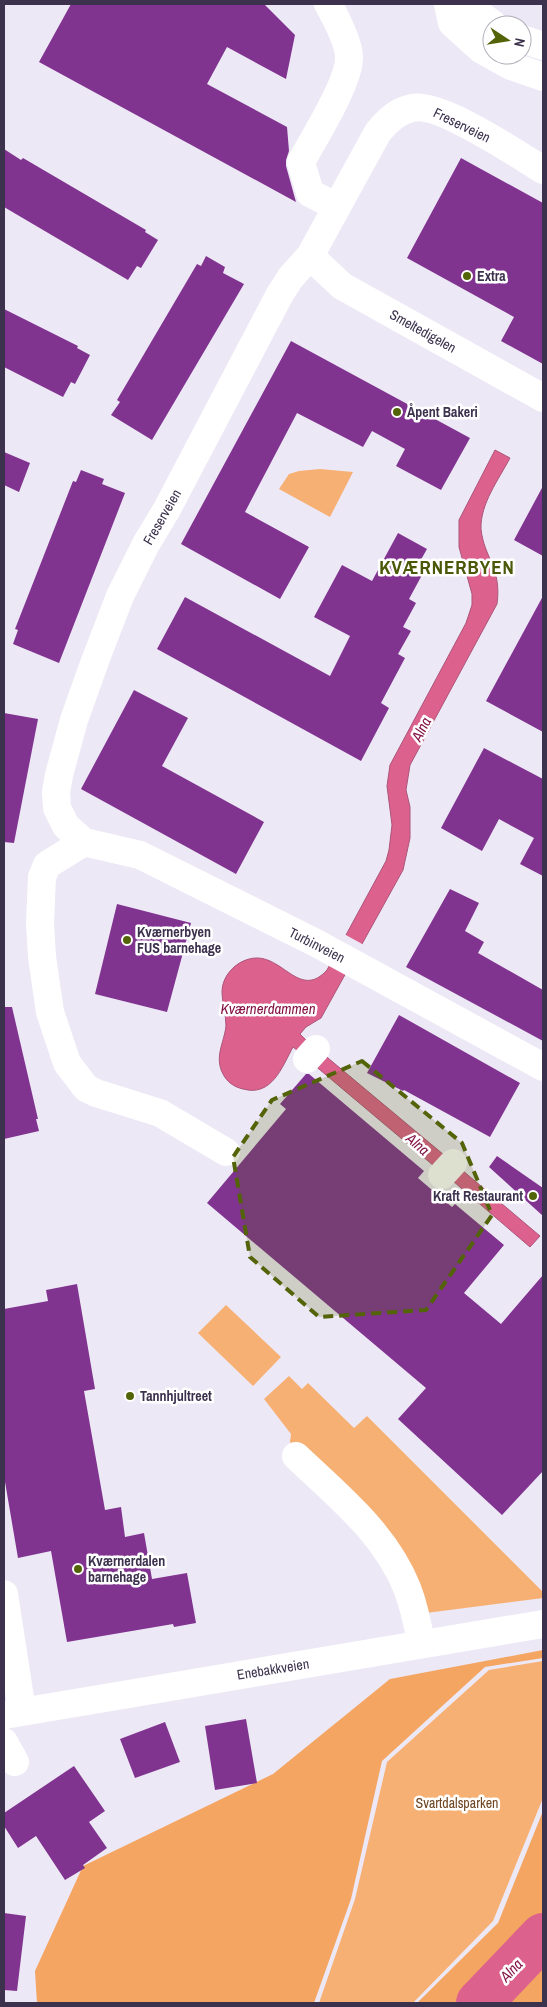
<svg xmlns="http://www.w3.org/2000/svg" width="547" height="2007" font-family="'Archivo Narrow',sans-serif">
<rect width="100%" height="100%" fill="#ede8f6"/>
<!-- green -->
<path fill="#f7b073" d="M320,469l33,3 -23,45 -51,-28 10,-15 10,-3z
M226,1305l55,52 -28,29 -55,-53z
M289,1376l13,13 6,-6 46,45 13,-12 176,176v6l-117,15 -77,-117 -59,-54 1,-8 -27,-35z
M543,1661v137l-50,123 -80,82h-94l36,-104 32,-137 102,-92z"/>
<!-- forest -->
<path fill="#f4a561" d="M543,1650v8l-58,9 -103,94 -31,138 -37,104h-277l-2,-32 48,-105 190,-92 117,-95z
M543,1811v192h-126l81,-80z"/>
<!-- water -->
<path fill="#dc628d" stroke="#ac547a" d="M495,450l15,8c-11,21 -30,46 -29,71 3,29 21,39 16,75l-87,161 -4,25 4,17v31l-7,32 -82,148 -15,9 -6,7 10,10 -8,10 -9,-7c-11,20 -21,50 -50,42 -9,-2 -16,-7 -20,-15 -9,-17 1,-31 3,-48 0,-12 -4,-23 -4,-34 0,-18 17,-34 35,-34 27,0 44,41 70,12l59,-109 3,-11 3,-25 -5,-39 3,-21 76,-142 6,-18v-11l-13,-47v-27z
M322,1053l128,107 -10,11 -127,-107z
M456,1165l84,71 -10,11 -84,-72z"/>
<!-- pier -->
<path fill="#ede8f6" d="M344,934l20,11 -16,30 -20,-11z"/>
<g fill="none" stroke-linecap="round" stroke-linejoin="round">
<!-- river -->
<path stroke="#dc628d" stroke-width="46" d="M479,2003l64,-67"/>
</g>
<!-- building -->
<path fill="#803490" d="M71,4h193l31,31 -9,44 -59,-32 -20,37 80,43 2,24 -3,9v6l10,36 -257,-140z
M4,149l17,11 2,-2 123,72 -1,2 13,8 -17,28 -4,-2 -9,14 -124,-73z
M461,158l82,45v161l-42,-23 13,-24 -107,-59z
M206,256l19,11 -2,6 21,11 -92,156 -41,-25 9,-13 -3,-2 80,-136 4,2z
M4,309l74,37 -1,2 13,7 -15,29 -4,-2 -8,15 -59,-30z
M291,341l179,97 -29,52 -45,-24 9,-17 -33,-18 -9,16 -66,-34 -52,99 64,35 -29,52 -99,-55z
M4,452l26,11 -11,29 -15,-7z
M81,470l23,9 -2,5 23,9 -66,170 -46,-19 5,-14 -3,-1 58,-148 3,1z
M543,486v70l-29,-16z
M398,533l29,16 -13,23 8,3 -13,24 7,4 -13,24 8,4 -13,23 7,4 -24,45 8,5 -28,53 -204,-112 28,-52 145,79 20,-40 -36,-19 28,-52 30,16z
M543,596v136l-57,-31z
M134,690l54,28 -26,48 102,56 -28,52 -155,-85z
M4,713l34,6 -24,124 -10,-1z
M484,748l59,31v97l-23,-12 14,-26 -35,-19 -17,32 -41,-23z
M450,889l29,14 -14,28 19,11 -6,11 65,37v51l-137,-74z
M117,904l74,19 -24,89 -72,-18z
M4,1007h8l26,112h-2l3,12 -35,8z
M399,1015l121,68 -30,54 -86,-47 -1,1 -36,-18z
M306,1074h3l115,97 -6,7 34,29 3,-3 49,41 -40,48 37,31 42,-49v196l-41,44 -104,-96 28,-31 -219,-185 79,-94 -6,-5z
M497,1156l46,32v28l-54,-49z
M77,1284l18,105 -11,2 21,119 16,-3 4,30 19,-4 8,46 35,-6 9,50 -22,4 -1,-3 -106,18 -16,-91 -33,7 -14,-82v-167l44,-8 -2,-11z
M246,1719l11,64 -42,7 -10,-64z
M165,1722l15,40 -45,16 -15,-39z
M74,1766l31,45 -16,11 18,26 -24,17 2,3 -20,12 -29,-44 -18,12 -14,-22v-13z
M4,1913l22,3 -9,75 -13,-1z"/>
<g fill="none" stroke-linecap="round" stroke-linejoin="round">
<!-- minor -->
<path stroke="#fff" stroke-width="28" d="M328,4c7,12 21,39 21,53 1,24 -35,81 -48,105l9,31 27,14
M310,256l32,30 201,112
M84,842l-18,-16 -9,-18 -1,-16 3,-17 15,-55 21,-59 25,-65 26,-52 21,-35 113,-215 11,-17 19,-21 68,-124c9,-11 19,-21 34,-24 27,-7 105,46 131,62
M84,842l56,13 176,88 227,124
M84,842l-37,23 -5,12 -2,46 2,34 8,55 17,51 19,25 10,5 64,20 66,39
M307,1059l9,-10
M442,1175l11,-12
M296,1456c42,40 89,77 111,132 7,18 11,37 14,56
M4,1594l18,117
M4,1715l539,-91
M4,1742l11,20"/>
<!-- highway -->
<path stroke="#fff" stroke-width="28" d="M448,4l4,19 30,27 29,16 32,11
M466,4l28,21
M522,39l21,7"/>
</g>
<!-- marked area -->
<path fill="#536308" fill-opacity="0.2" stroke="#536308" stroke-width="4" stroke-dasharray="10 6" stroke-linejoin="round" d="M362,1061l100,82 30,72 -66,95 -107,7 -69,-60 -17,-100 39,-57z"/>
<!-- markers -->
<g fill="#536308" stroke="#fff" stroke-width="2">
<circle cx="467" cy="276" r="5"/>
<circle cx="397" cy="412" r="5"/>
<circle cx="127" cy="940" r="5"/>
<circle cx="533" cy="1196" r="5"/>
<circle cx="130" cy="1396" r="5"/>
<circle cx="78" cy="1569" r="5"/>
</g>
<g text-anchor="middle" dominant-baseline="central" stroke-width="5" stroke-linejoin="round" paint-order="stroke">
<!-- street labels -->
<g font-size="14" fill="#3c324e" stroke="#fff">
<text transform="translate(462 125) rotate(26)">Freserveien</text>
<text transform="translate(423 331) rotate(29)">Smeltedigelen</text>
<text transform="translate(162 517) rotate(-60)">Freserveien</text>
<text transform="translate(317 945) rotate(27)">Turbinveien</text>
<text transform="translate(273 1669) rotate(-9)">Enebakkveien</text>
</g>
<!-- poi labels -->
<g font-size="14" font-weight="bold" fill="#3c324e" stroke="#fff" text-anchor="start">
<text x="477" y="276">Extra</text>
<text x="407" y="412">Åpent Bakeri</text>
<text x="137" y="932">Kværnerbyen<tspan x="137" dy="16">FUS barnehage</tspan></text>
<text x="523" y="1196" text-anchor="end">Kraft Restaurant</text>
<text x="140" y="1396">Tannhjultreet</text>
<text x="88" y="1561">Kværnerdalen<tspan x="88" dy="16">barnehage</tspan></text>
</g>
<!-- park labels -->
<g font-size="14" fill="#6e4521" stroke="#fff">
<text x="457" y="1803">Svartdalsparken</text>
</g>
<!-- water labels -->
<g font-size="15" font-style="italic" fill="#841346" stroke="#fff">
<text transform="translate(421 729) rotate(-63)">Alna</text>
<text x="268" y="1008">Kværnerdammen</text>
<text transform="translate(418 1144) rotate(41)">Alna</text>
<text transform="translate(511 1970) rotate(-46)">Alna</text>
</g>
<!-- district labels -->
<g font-size="19" font-weight="bold" letter-spacing="1" fill="#4a5807" stroke="#fff">
<text x="447" y="567">KVÆRNERBYEN</text>
</g>
</g>
<!-- border -->
<rect width="547" height="2007" fill="none" stroke="#3c324e" stroke-width="10"/>
<!-- north arrow -->
<g transform="translate(507 40) rotate(102)"><circle r="24" fill="#ffffff" stroke="#b1adb8"/>
<path d="M0-4L9 19L0 12L-9 19Z" fill="#536308"/>
<text y="-8" font-size="14" font-weight="bold" text-anchor="middle" fill="#3c324e">N</text>
</g>
</svg>
